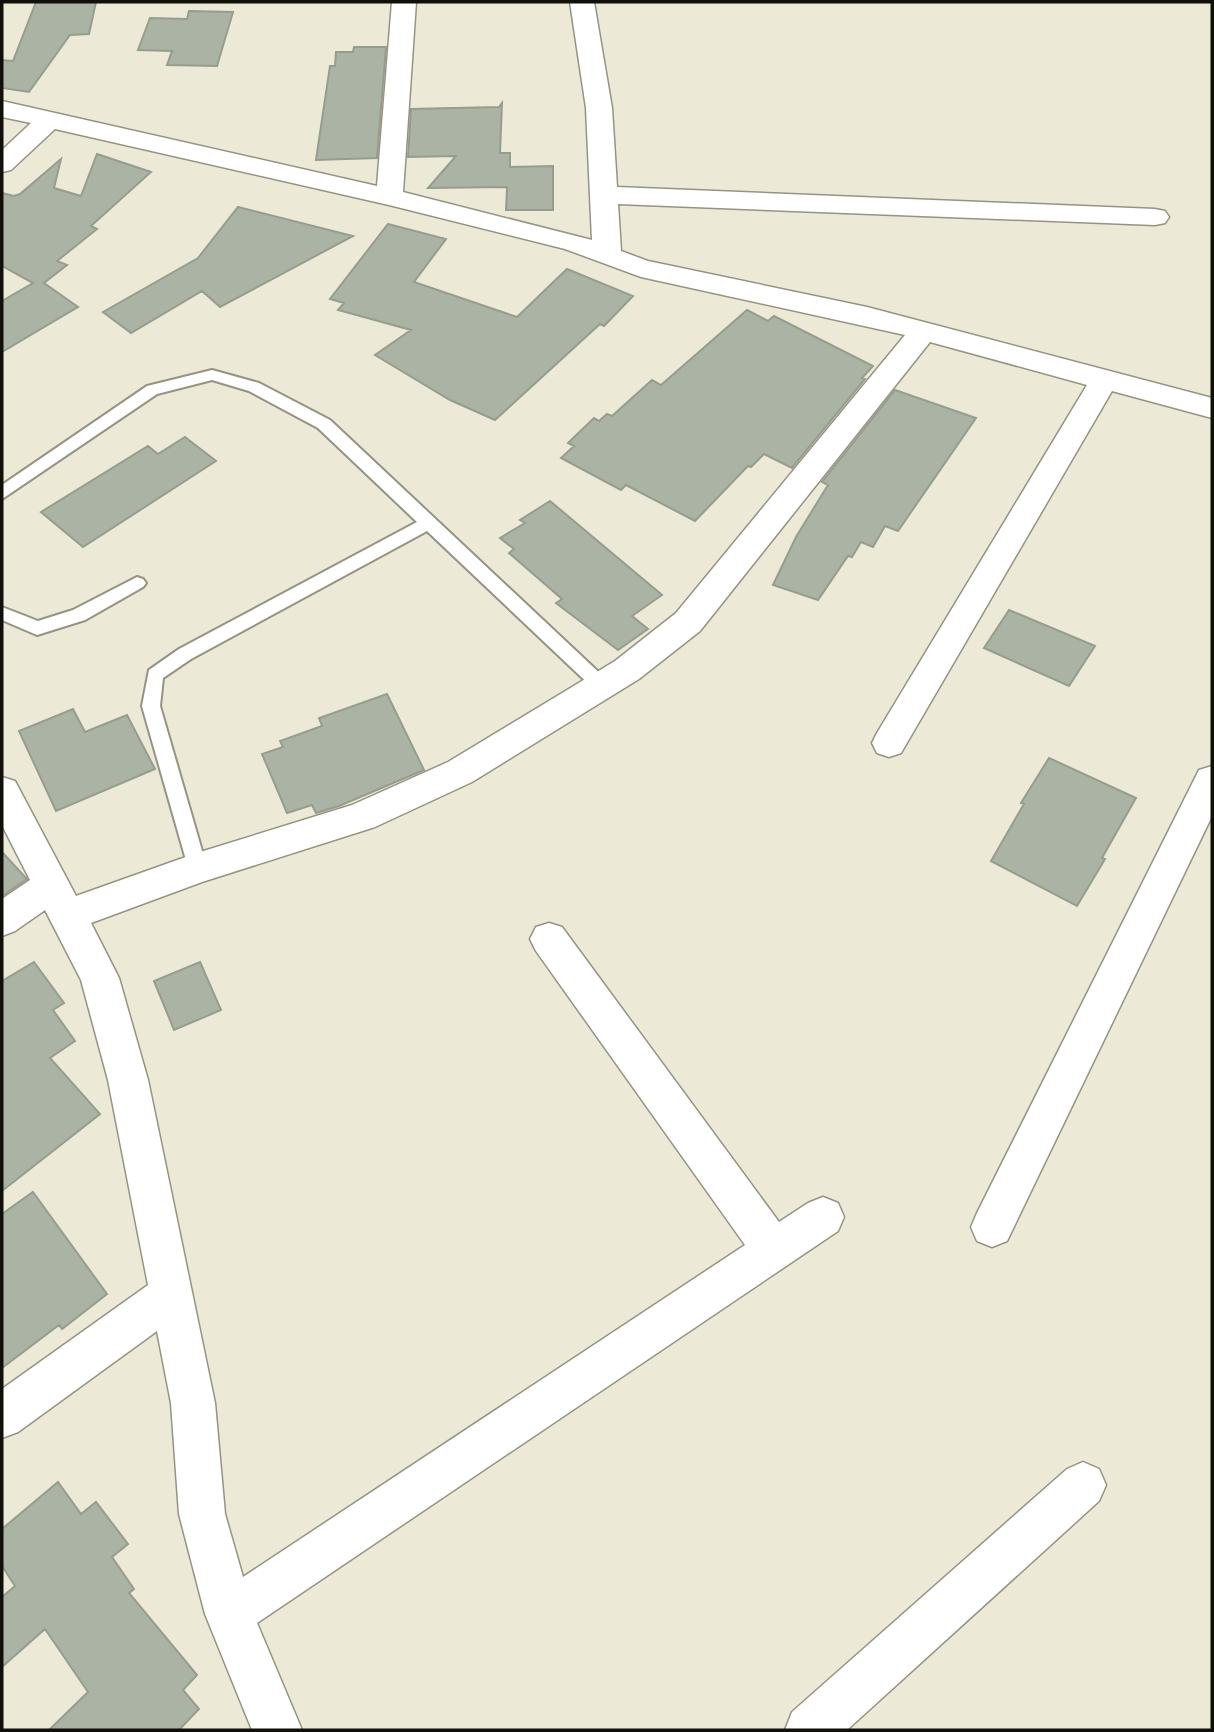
<svg xmlns="http://www.w3.org/2000/svg" width="1214" height="1732" font-family="Raleway,sans-serif">
<rect width="100%" height="100%" fill="#ede9d7"/>
<!-- building -->
<path fill="#abb3a4" stroke="#959d8e" stroke-width="2" d="M36,2h60l-7,32 -19,1 -41,57 -27,-4v-28l11,1z
M189,11l44,1 -16,54 -50,-1 5,-14 -34,-1 12,-32 37,1z
M354,47h32l-9,111 -61,2 14,-94h5l1,-14h17z
M502,103l-2,50h10v14l43,-1v44h-47l1,-23 -79,1 28,-32 -48,1 3,-48 88,-2z
M97,154l54,18 -60,54 6,3 -40,32 10,4 -23,18 34,24 -76,45v-51l31,-18 -31,-17v-73l12,3 6,-2 41,-35 -7,29 27,8z
M238,207l115,29 -133,71 -18,-16 -71,42 -28,-21 95,-54z
M388,224l58,15 -32,43 103,35 50,-48 66,27 -29,30 -4,-2 -105,96 -45,-20 -75,-45 36,-25 -73,-20 6,-7 -14,-4z
M747,310l21,11 6,-5 99,50 -11,12 3,1 -73,89 -28,-14 -13,13 -3,-1 -53,55 -69,-36 -5,5 -60,-32 13,-12 -6,-3 26,-25 5,3 8,-7 5,2 40,-36 9,5z
M895,390l81,28 -78,113 -13,-5 -12,21 -12,-5 -9,15 -4,-1 -30,44 -45,-15 23,-48 32,-52 -6,-3z
M185,437l31,24 -133,86 -42,-35 107,-66 10,8z
M550,501l112,94 -30,21 16,13 -30,21 -62,-47 6,-4 -53,-46 5,-4 -14,-11 25,-15 -5,-3z
M1009,610l86,36 -26,40 -85,-38z
M387,694l37,76 -85,36 -23,7 -4,-8 -25,8 -25,-59 21,-7 -3,-6 42,-15 -3,-8z
M73,709l12,23 42,-17 28,54 -99,42 -37,-80z
M1049,758l87,40 -34,60 3,1 -28,47 -86,-45 33,-57 -3,-1z
M2,852l25,27 -25,17z
M34,962l30,41 -11,7 22,31 -25,17 50,56 -98,77v-210z
M200,962l21,48 -47,20 -20,-49z
M33,1192l74,102 -45,35 -3,-4 -57,43v-154z
M58,1482l23,32 15,-12 32,42 -16,13 22,32 -5,4 68,82 -14,15 16,19 -20,21h-130l39,-38 -43,-63 -43,38v-70l13,-11 -13,-20v-37z"/>
<g fill="none" stroke-linecap="round" stroke-linejoin="round">
<defs>
<path id="lane" d="M212,370l47,13 71,37 277,260 3,5 -3,5h-12l-168,-159 -236,128 -28,19 -3,28 47,162 -3,6 -7,2 -7,-2 -48,-168 7,-36 30,-21 238,-127 -99,-94 -69,-37 -37,-11 -55,14 -155,105v-14l145,-99z
M137,577l6,2 3,4 -3,4 -58,33 -48,15 -35,-15v-13l36,14 35,-11z"/>
<path id="street" d="M392,2h24l-13,190 189,48 -6,-132 -16,-106h24l18,106 5,79 538,22 10,2 4,6 -4,6 -10,2 -537,-21 3,47 27,10 219,46 345,91v20l-100,-27 -211,362 -12,4 -12,-4 -5,-10 5,-10 210,-348 -157,-43 -230,289 -61,48 -167,103 -97,45 -173,55 -111,41 28,55 29,102 67,323 10,111 18,63 502,-332 -209,-294 -6,-12 6,-12 13,-4 13,4 217,295 29,-19 15,-6 15,6 6,14 -6,14 -581,392 45,107h-50l-47,-116 -26,-100 -8,-111 -14,-72 -139,101 -16,6v-49l146,-104 -40,-205 -27,-100 -36,-70 -30,21 -13,5v-37l28,-19 -28,-55v-48l13,4 61,115 121,-43 155,-48 96,-43 167,-101 61,-48 229,-278 -264,-58 -76,-28 -176,-44 -334,-76 -44,41 -9,2v-22l29,-27 -29,-6v-16l375,85z
M1212,766v50l-205,425 -15,6 -15,-6 -6,-14 6,-14 222,-443z
M1083,1462l16,7 7,16 -7,16 -252,229h-62l7,-18 275,-243z"/>
</defs>
<!-- lane casing -->
<use href="#lane" stroke="#979383" stroke-width="4"/>
<!-- street casing -->
<use href="#street" stroke="#979383" stroke-width="3"/>
<!-- lane -->
<use href="#lane" fill="#fff" fill-rule="evenodd"/>
<!-- street -->
<use href="#street" fill="#fff" fill-rule="evenodd"/>
</g>
<!-- border -->
<rect width="1214" height="1732" fill="none" stroke="#100f09" stroke-width="7"/>
</svg>
